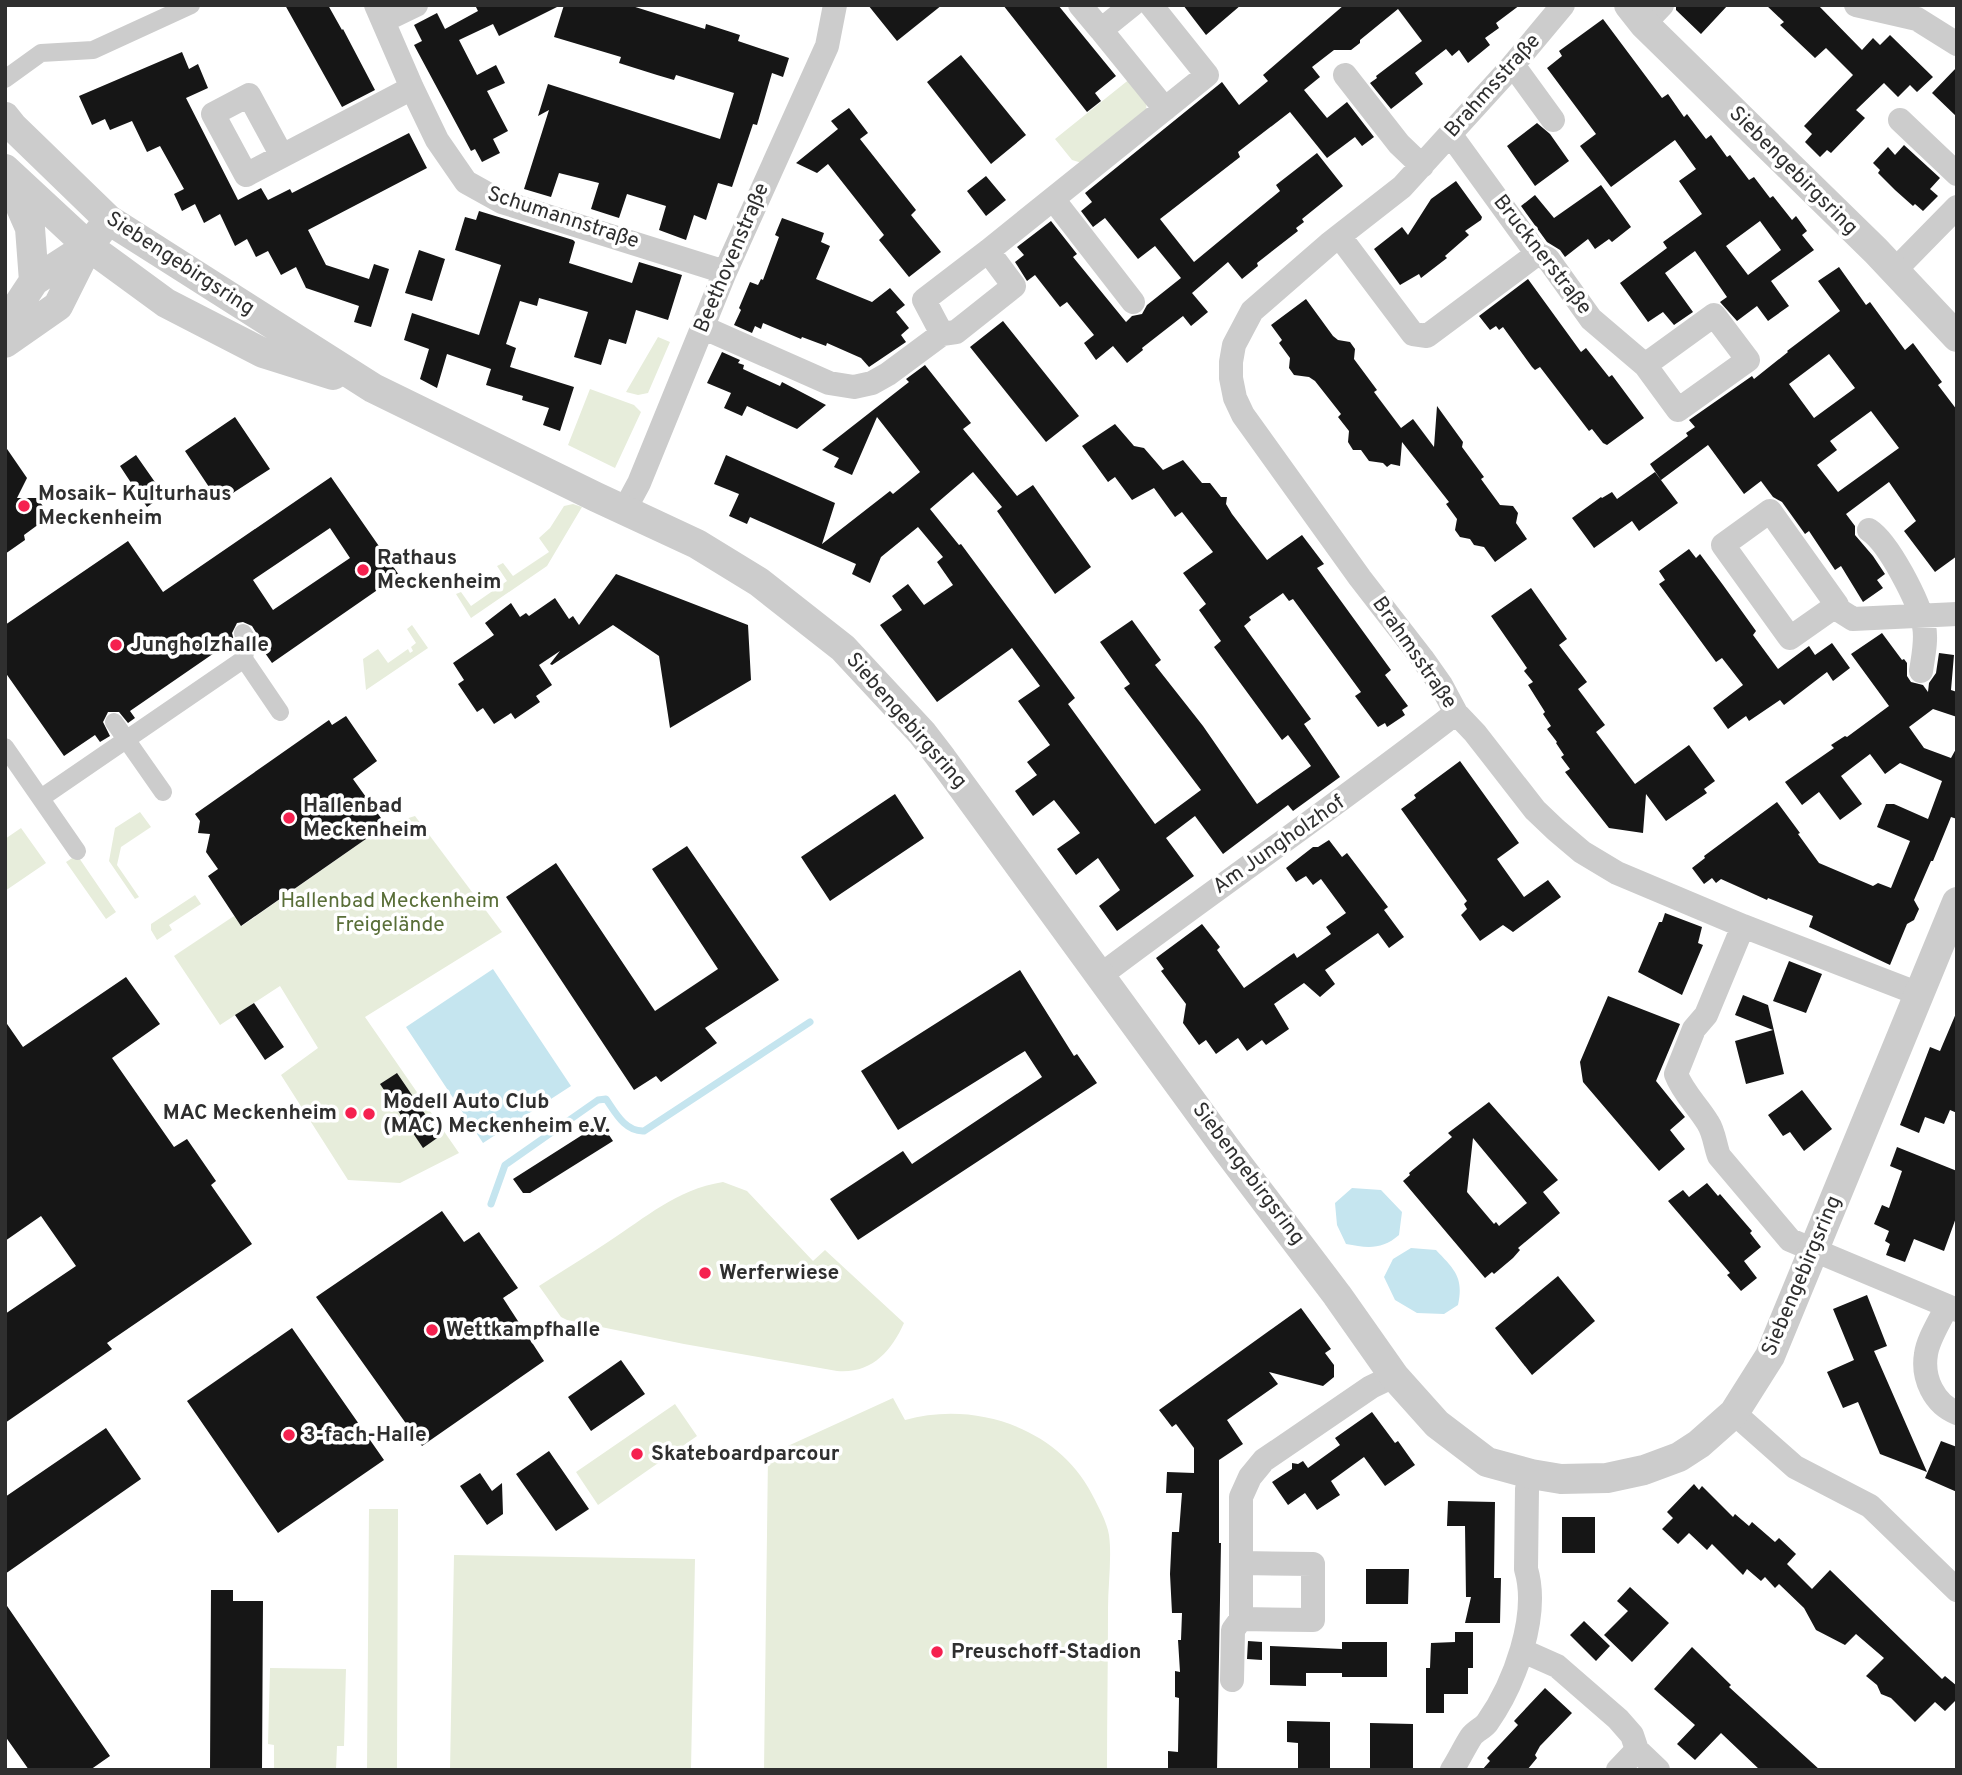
<svg xmlns="http://www.w3.org/2000/svg" width="1962" height="1775" font-family="Overpass,sans-serif">
<rect width="100%" height="100%" fill="#fff"/>
<!-- green -->
<path fill="#e7eddb" d="M1131,78l16,20 -1,13 -64,52 -10,-3 -17,-21z
M658,337l12,5 -22,51 -10,2 -12,-3z
M590,389l44,16 7,7 -26,56 -47,-23z
M573,504l9,3 -35,59 -76,52 -15,-24 5,-2 10,14 36,-25 -10,-15 6,-3 10,13 36,-24 -10,-14 11,-10 14,-22z
M412,625l16,23 -62,42 -3,-31 15,-10 10,14 20,-14 2,4 3,-2 -2,-4 5,-4 -9,-14z
M140,812l11,15 -30,20 -4,18 22,32 -4,2 -26,-38 6,-33z
M415,816l87,116 -137,85 94,136 -59,30 -52,-3 -67,-105 37,-27 -38,-62 -60,39 -46,-69 60,-40 8,10 144,-101z
M21,828l25,35 -41,28v-52z
M77,855l39,57 -10,7 -40,-57z
M195,895l6,9 -32,21 3,5 -15,10 -6,-10v-6z
M723,1182l24,9 66,70 12,-11 79,73c-13,29 -33,51 -67,48l-153,-27 -117,-24 -6,-3 -22,-31c23,-15 47,-29 69,-44 39,-25 67,-52 115,-60z
M893,1398l12,22c72,-20 157,9 190,80 5,10 12,23 14,35 3,23 -1,50 -1,74 0,54 -1,107 -1,161h-343l4,-315z
M675,1404l22,32 -99,69 -22,-33z
M369,1509h29l-1,261h-30z
M454,1555l241,4 -4,211h-241z
M270,1668l76,1 -2,77h-7l-1,24h-62v-25l-6,-1z"/>
<!-- water -->
<path fill="#c5e5ef" d="M493,969l78,117 -88,57 -77,-116z
M1352,1188l29,2 21,22 -3,23c-17,15 -32,13 -53,9l-9,-19 -2,-22z
M1411,1248l25,2c18,19 28,27 22,55l-14,9 -27,-1 -22,-13 -11,-23 9,-18z"/>
<g fill="none" stroke-linecap="round" stroke-linejoin="round">
<!-- stream -->
<path stroke="#c5e5ef" stroke-width="7" d="M491,1204l14,-39 93,-65 8,-1c9,13 19,33 38,32l166,-109"/>
</g>
<!-- building -->
<path fill="#161616" fill-rule="evenodd" d="M285,5h43l14,25 1,-1 32,61 -33,17z
M475,5h86l-62,31 -6,-12 -34,16 18,35 19,-10 9,18 -18,8 21,40 -15,8 7,14 -18,9 -7,-13 -4,2 -57,-106 8,-4 -8,-16 23,-12 8,16 33,-18z
M564,5h65l76,24 1,-5 34,11 -2,6 51,17 -6,19 -11,-4 -15,52 -4,-1 -21,63 -14,-4 -12,37 -12,-5 -8,25 -27,-10 7,-24 -39,-12 -8,24 -28,-9 8,-26 -40,-10 -8,24 -27,-8 25,-79 -11,6 10,-32 172,55 14,-46 -58,-18 -2,5 -17,-5 -38,-12 2,-6 -67,-20z
M868,5h74l-45,36z
M1003,5h55l58,71 -21,17 6,8 -14,11z
M1183,5h58l-35,30z
M1344,5h176l-24,18 3,5 -14,10 5,7 -22,18 -9,-13 -7,6 -6,-7 -31,24 8,11 -32,25 -21,-26 7,-5 -1,-2 46,-35 -24,-32 -38,31v3l-9,7h-17l-22,17 8,10 -16,13 23,28 20,-16 27,35 -12,9 -7,-9 -28,21 -37,-46 -52,40 2,5 -80,62 34,43 86,-71 -4,-6 41,-32 26,33 -41,33 2,3 -8,6 2,3 -41,32 1,3 -16,13 -14,-17 -36,31 16,19 -17,14 -8,-10 -41,32 1,2 -16,13 -14,-17 -17,14 -12,-17 10,-8 -27,-33 -7,5 -25,-32 -8,6 -12,-19 9,-7 -7,-8 34,-26 26,33 -4,3 53,65 6,-6 10,-2 5,-9 34,-27 -26,-32 -17,13 -33,-41 -12,9 -12,-16 11,-9 -7,-9 137,-111 17,23 29,-24 -5,-6z
M1676,5h52l-27,29 -25,-24z
M1766,5h52l44,45 11,-12 7,7 10,-10 43,42 -16,15 -7,-7 -12,12 -14,-14 -28,27 9,8 -34,35 -4,-3 -7,7 -15,-15 7,-8 -8,-8 49,-51 -27,-27 -11,10 -35,-33 4,-3z
M1603,19l59,79 6,-4 16,23 3,-3 19,25 5,-4 16,22 3,-2 19,25 5,-3 16,21 3,-2 19,24 4,-4 11,15 -5,4 12,15 -43,31 18,25 -21,15 -11,-15 -20,15 -17,-19 7,-5 -32,-46 -30,22 28,39 -19,13 -11,-13 -15,10 -28,-39 47,-35 -4,-6 39,-28 -23,-33 17,-12 -21,-29 -64,47 -31,-41 16,-12 -49,-66 15,-12 -3,-5zM1760,221l21,29 -33,25 -22,-29z
M182,52l7,17 9,-5 10,24 -22,10 52,102 23,-12 7,12 22,-11 2,4 117,-60 18,35 -119,62 18,35 43,14 5,-15 15,5 -18,58 -17,-5 5,-16 -53,-18 -10,-21 -15,8 -13,-24 -12,6 -9,-18 -12,7 -15,-32 -16,9 -9,-19 -13,7 -8,-17 10,-5 -24,-43 -13,6 -15,-31 -22,9 -5,-11 -13,6 -13,-29z
M961,55l65,80 -35,29 -64,-82z
M1957,67v50l-25,-24z
M849,108l19,25 -8,6 56,71 -5,5 30,37 -32,25 -30,-37 5,-5 -56,-71 -11,9 -21,-10 42,-34 -7,-8z
M1537,123l13,11 19,27 -34,25 -28,-40z
M1904,145l36,33 -10,11 8,7 -15,15 -8,-7 -2,2 -18,-16 -17,-17 2,-3 -7,-7 15,-16 7,8z
M986,176l20,24 -20,16 -19,-25z
M1456,181l26,36 -1,3 -16,11 4,4 -24,21 2,2 -26,20 -2,-4 -19,11 -26,-36 28,-22 6,8 23,-36z
M1601,185l30,42 -19,15 -3,-3 -14,10 -7,-10 -23,18 -5,-7 -13,-8 -26,-36 14,-11 19,23z
M479,211l94,29 2,2 -6,21 63,20 7,-21 43,13 -14,45 -32,-10 -10,34 -17,-5 -8,26 -27,-8 14,-45 -49,-14 -2,8 -17,-5 -14,43 10,4 -6,19 64,20 -14,44 -17,-6 6,-17 -27,-8 1,-4 -37,-11 5,-16 -44,-15 -10,34 -17,-9 9,-30 -25,-9 8,-27 67,22 22,-70 -46,-15 10,-33 11,3z
M782,218l42,15 -3,9 9,4 -14,33 56,23 18,-14 15,17 -9,7 13,16 -8,7 5,7 -37,25 -8,-9 -34,-15 -1,3 -24,-9 -1,2 -38,-16 -2,6 -6,-3 -3,7 -18,-8 7,-15 -2,-2 11,-26 8,3 3,-6 2,1 16,-43 -4,-2z
M419,250l26,9 -13,42 -27,-8z
M1839,267l27,38 4,-3 35,48 8,-7 29,39 -4,3 19,25v146l-22,16 -31,-41 12,-10 -27,-39 -43,32 9,12v9l18,21 12,18 -8,6 6,8 -20,14 -22,-36 -6,4 -26,-39 -4,3 -23,-32 -9,-5 -12,-16 -17,13 -36,-49 -47,35 -11,-16 38,-28 -2,-3 9,-6 -6,-7 63,-44 2,3 34,-27 -1,-1 53,-40 -22,-30zM1829,354l26,34 -41,30 -25,-34zM1871,411l28,37 -61,44 -21,-27 20,-15 -7,-9z
M1528,279l53,73 5,-4 23,29 3,-2 32,43 -37,27 -4,-2 -11,-14 -3,2 -49,-64 -5,3 -3,-3 -29,-40 -4,3 -3,-4 -6,4 -11,-14z
M1306,299l27,37 5,4 12,2 5,7 -1,10 23,31 -3,2 27,36 12,-9 21,28 3,-41 26,36 -1,5 22,30 -3,2 19,26 13,1 5,7 -2,10 11,16 -32,23 -11,-15 -10,-2 -4,-6 -10,-2 -5,-7 2,-11 -11,-15 3,-2 -47,-60 -2,24 -9,-2 -4,3 -4,-4 -14,-2 -8,-11h-8l-5,-8 1,-11 -11,-14 3,-3 -26,-33 -6,-4 -15,-2 -5,-7 1,-10 -11,-15 3,-3 -11,-15z
M1003,321l76,95 -33,26 -76,-95z
M722,352l18,8 -2,3 6,2 -1,4 37,17 2,-4 44,23 -29,24 -50,-23 -5,10 -18,-8 7,-15 -24,-10z
M925,365l46,58 -8,6 54,67 16,-11 58,82 -36,27 -58,-83 5,-4 -29,-35 -43,37 29,36 2,-1 114,154 -7,6 87,120 46,-34 -77,-102 6,-4 -30,-42 32,-22 29,40 -6,5 48,61 54,78 54,-38 -23,-31 -6,5 -68,-93 7,-6 -22,-31 7,-6 -23,-31 30,-21 -31,-40 -7,5 -21,-29 -22,12 -17,-23 -7,5 -26,-36 33,-22 19,22 10,2 19,22 20,-10 19,23h8l11,14h6l-1,7 6,10 35,46 35,-25 22,29 -7,4 74,102 -6,5 23,31 -6,4 3,5 -18,12 -2,-4 -7,4 -23,-31 6,-4 -68,-93 -4,2 -6,-8 -34,24 2,3 -7,6 67,93 -7,5 36,53 -47,34 -5,-6 -65,49 -28,-38 -29,22 28,38 -77,55 -18,-25 21,-16 -22,-32 -22,17 -19,-26 23,-16 -26,-33 -21,16 -18,-25 22,-16 -10,-13 23,-17 -32,-44 22,-15 -28,-38 -75,54 -57,-77 22,-15 -10,-14 16,-12 16,21 29,-20 -16,-23 6,-5 -25,-30 -37,30 -11,26 -18,-9 4,-10 -106,-47 -3,7 -18,-8 10,-22 -25,-10 12,-29 109,48 -13,41 68,-53 3,3 27,-22 -43,-55 -25,58 -18,-8 5,-9 -17,-8 87,-68 -3,-3z
M235,417l35,52 -51,33 -34,-51z
M5,446l22,32 -10,20h20l13,18 -26,19 1,5 -20,14z
M136,455l28,40 -17,12 -27,-41z
M1655,472l23,31 -39,28 -7,-10 -38,27 -22,-30 29,-21 1,1 10,-6 5,7z
M331,477l68,98 -127,88 -14,-20 -1,-9 -5,-8 -9,-4 -6,1 -5,10 3,12 -12,8 -3,-4 -90,62 5,7 -7,5 -9,-11h-11l-5,10 7,14 -10,6 -5,-7 -31,21 -59,-84v-47l123,-84 35,51zM330,528l20,30 -77,52 -20,-30z
M1689,549l7,9 4,-4 23,31 33,46 -3,4 25,34 31,-23 6,9 17,-12 18,25 -17,13 -6,-9 -43,33 -4,-5 -31,21 -3,-5 -18,13 -15,-21 30,-23 -21,-27 -6,4 -57,-78 6,-4 -6,-9z
M616,574l132,51 3,55 -81,48 -11,-72 -46,-31 -61,40 -2,-1 10,-13 -21,14 13,20 -16,11 4,6 -25,17 -4,-6 -17,11 -11,-16 -6,4 -19,-28 6,-4 -11,-17 41,-28 -9,-12 26,-20 9,14 6,-4 3,3 26,-18 14,21 4,-3 6,9z
M1531,588l36,51 -8,6 28,37 -9,7 27,36 -9,7 39,52 54,-39 26,36 -11,8 3,4 -41,28 -20,-27 -3,39 -34,-5 -44,-56 5,-3 -9,-12 3,-2 -8,-12 1,-1 -10,-13 4,-3 -8,-12 2,-2 -17,-27 5,-3 -9,-11 3,-3 -36,-52z
M1882,633l20,27 2,-1 3,4v13l4,6 12,3 5,7 1,-9 7,-10 3,-20 15,2 -3,35 6,2v25l-24,-8 -24,18 15,21 27,10 6,-11v72l-6,-2 -18,44h-2l-17,39 5,9 -5,11 -7,4 -17,41 -81,-38 4,-11 -45,-18 -1,2 -46,-21 -5,4 -4,-5 -8,6 -12,-16 13,-10 -1,-2 73,-54 23,31 -2,1 21,29 54,23 5,-3 13,5 19,-47 -33,-14 9,-23h8l34,15 14,-38 -42,-18 -15,11 -15,-20 -29,22 21,28 -22,16 -21,-28 -17,13 -17,-23 49,-34 -3,-3 14,-9 2,1 42,-31 -38,-52z
M346,716l31,45 -24,18 33,46 -145,101 -33,-50 10,-7 -12,-17 4,-18 -12,-1 2,-12 -5,-7 134,-94 3,5z
M1460,761l59,82 -22,16 27,38 24,-17 13,17 -48,35 -10,-7 -23,16 -19,-26 6,-6 -3,-5 3,-3 -66,-92 15,-11 -2,-3z
M895,794l29,44 -94,63 -29,-44z
M1329,840l13,17 5,-4 41,54 -4,3 20,27 -15,11 -11,-15 -53,37 10,14 -15,13 -16,-14 -30,21 15,25 -23,16 -4,-5 -15,11 -9,-13 -22,16 -10,-14 -7,5 -16,-22 3,-19 -25,-33 3,-2 -8,-11 46,-34 18,23 -3,3 27,38 50,-35 3,5 34,-24 -5,-7 20,-14 -25,-34 -8,6 -7,-9 -10,6 -10,-14 27,-21h5z
M687,846l92,134 -74,48 12,15 -56,39 -5,-6 -22,14 -128,-193 50,-34 99,148 63,-42 -66,-100z
M1665,913l37,14 -4,16 5,2 -21,50 -44,-23 21,-50h3z
M1789,961l33,13 -16,39 -33,-12z
M1020,970l54,86 3,-2 20,29 -239,157 -28,-41 73,-48 9,13 130,-87 -17,-26 -127,79 -37,-59z
M126,977l34,47 -48,34 62,89 13,-8 29,42 -5,4 41,59 -145,99 5,6 -107,74v-109l71,-48 -35,-50 -36,25v-220l18,26z
M1743,995l25,10 16,69 -38,10 -11,-43 38,-11 -38,-15z
M1608,996l72,28 -24,57 29,36 -15,13 15,19 -26,22 -76,-89 -3,-20z
M254,1003l30,44 -19,13 -30,-45z
M1957,1011v102l-7,-3 -6,14 -19,-7 -6,16 -19,-8 30,-78 10,4z
M397,1073l43,63 -17,12 -43,-64z
M1802,1090l30,39 -28,22 -14,-19 -7,4 -15,-21z
M1489,1102l69,78 -15,12 17,21 -42,35 2,2 -7,8 -19,16 -2,-2 -7,6 -82,-97 7,-6 -1,-2 43,-36 -4,-4zM1473,1138l54,65 -28,23 -3,-4 -2,2 -27,-32z
M601,1123l12,18 -83,52h-7l-10,-14z
M1897,1147l60,24v44l-13,36 -30,-12 -9,23 -19,-7 4,-11 -5,-3 4,-10 -15,-7 8,-19 7,3 13,-37 -12,-5z
M1707,1183l11,13 2,-2 32,37 -2,2 11,14 -17,14 13,17 -16,13 -14,-16 3,-2 -62,-72 15,-11 6,7z
M442,1211l22,31 15,-10 39,56 -15,10 41,63 -122,85 -106,-149z
M1558,1276l37,45 -63,54 -37,-47z
M1867,1295l20,51 -13,5 53,121 -47,-18 -22,-52 -15,6 -16,-36 27,-12 -21,-51z
M1301,1308l30,41 -6,4 9,12v12l-11,9 -54,-14 9,12 -51,36 16,24 -24,16v83h2l-4,227h-49v-19l10,1 1,-54 -4,-1v-26l5,1 -2,-32h3l1,-27h-10l-2,-39 2,-42h7l3,-39h-16l1,-21 27,1v-25l-18,-24 -4,3 -13,-17z
M292,1328l92,132 -106,73 -91,-132z
M621,1360l24,34 -54,37 -23,-34z
M1372,1412l23,31 3,-2 17,24 -30,21 -21,-29 -33,24 9,14 -23,15 -12,-17 -17,12 -16,-23 20,-13v-6l6,1 5,-3 5,7 32,-23 -5,-7z
M106,1428l35,51 -136,95v-77z
M1941,1441l16,6v45l-32,-14z
M549,1451l40,58 -33,22 -40,-57z
M480,1473l12,18 10,-8 1,31 -16,11 -27,-39z
M1694,1484l5,6 3,-4 31,31 2,-3 14,12 3,-4 23,20 4,-4 17,16 -9,10 25,25 18,-19 112,109 3,-3 12,10v13l-12,12 -10,-9 -20,20 -24,-24 -10,-4 -4,-9 -11,-9 18,-18 -28,-24 -11,11 -29,-15 -12,-22 -25,-24 -4,4 -10,-11 -4,4 -14,-12 -4,6 -31,-31 -5,6 -18,-17 -11,11 -16,-15 11,-11 -6,-6z
M1448,1501l47,1 -1,76h7l-1,45h-35l6,-26h-5l-1,-71h-18z
M1562,1517h33v36h-33z
M1366,1569h43l-1,35h-42z
M1630,1587l39,36 -37,39 -28,-27 24,-24 -11,-10z
M211,1590h22v11h30l-1,169h-52z
M5,1603l105,153 -20,14h-61l-24,-34z
M1584,1621l26,25 -14,15 -26,-26z
M1455,1632h18v36h-5v26h-24v19h-18v-45h4l1,-25 24,-1z
M1248,1641l14,1v18l-15,-1z
M1342,1642h45v35h-45v-4h-36v13l-36,-1v-39l72,3z
M1692,1647l39,38 -2,2 91,83h-60l-39,-37 -26,27 -18,-16 18,-19 -41,-36z
M1545,1688l27,25 -32,33 -5,9 2,3 -10,12h-45l8,-9 -3,-3 31,-33 -4,-4z
M1287,1721l43,1v48h-32v-27l-11,-1z
M1370,1723l43,1v46h-43z"/>
<g fill="none" stroke-linecap="round" stroke-linejoin="round">
<!-- pedestrian -->
<path stroke="#ccc" stroke-width="18" d="M5,79l36,-26 52,-3 98,-45
M243,633l4,6 -3,20
M114,722l49,70
M5,747l72,104
M41,798l203,-139 36,53"/>
<!-- minor -->
<path stroke="#ccc" stroke-width="24" d="M376,5l36,83 25,52 29,42 36,20 223,70
M1080,5l21,25
M1132,5l-31,25 64,79
M1563,5l-50,60 -111,122 -73,57 -77,67 -18,34 -3,17v16l4,20 8,17 117,163 62,80 19,27 15,28 19,20 60,77 21,20 26,22 35,21 126,53 176,68
M1856,5l61,14 40,25
M383,21l33,-16
M1644,24l18,-19
M1513,65l40,55
M1345,75l54,69 23,22
M1900,120l57,54
M1450,134l87,120 11,5 43,60 54,46
M282,156l-33,-61 -36,19 33,61 166,-87
M1053,199l80,103
M1340,237l73,97 14,2 110,-82
M988,251l219,-176 -56,-70
M1891,267l12,-5 54,-55
M1714,315l34,45 -70,50 -33,-45z
M702,327l127,56 25,4 18,-4 16,-9 54,-40 14,-2 58,-46 -26,-35 -64,49 18,34
M625,509l14,-26 86,-211 102,-226 8,-41
M1770,511l67,94 -47,33 -67,-93z
M1869,530c20,13 50,72 55,96 3,14 -1,31 -3,45
M1834,607l19,12 104,-5
M1743,926l-37,89 -12,14 -18,45c7,19 22,32 32,49 6,9 7,22 11,33l71,84 167,70
M1101,975c118,-89 239,-172 355,-262
M1946,1308c-6,13 -18,31 -20,46 -4,24 8,50 31,59
M1734,1413l61,54 75,39 87,84
M1242,1563l71,1v56l-72,-1v-122l9,-20 14,-17 107,-73 23,-11
M1521,1652l9,2 27,12 61,53 14,16 5,15 21,20
M1232,1680l1,-50 8,-11
M1452,1770c7,-11 12,-22 19,-33 4,-6 11,-8 16,-14 27,-38 53,-107 39,-154l1,-80 4,-15
M1618,1770l19,-20"/>
<!-- tertiary -->
<path stroke="#ccc" stroke-width="30" d="M1629,5l15,19 232,227 81,86
M5,117l8,10 96,93 264,168 223,109 101,47 62,38 84,66 79,85 20,26 285,391 110,145 57,81 43,48 50,38 44,12 30,5 46,-1 37,-8 35,-13 20,-13 35,-31 36,-57 187,-454
M5,169l83,77 78,57 97,50 70,22
M8,178l22,50 4,53
M5,325l29,-44 54,-35
M5,343l53,-37 30,-60 12,-15"/>
</g>
<!-- markers -->
<g fill="#f5214f" stroke="#fff" stroke-width="2.5">
<circle cx="24" cy="506" r="7"/>
<circle cx="363" cy="570" r="7"/>
<circle cx="116" cy="645" r="7"/>
<circle cx="289" cy="818" r="7"/>
<circle cx="351" cy="1113" r="7"/>
<circle cx="369" cy="1114" r="7"/>
<circle cx="705" cy="1273" r="7"/>
<circle cx="432" cy="1330" r="7"/>
<circle cx="289" cy="1435" r="7"/>
<circle cx="637" cy="1454" r="7"/>
<circle cx="937" cy="1652" r="7"/>
</g>
<g text-anchor="middle" dominant-baseline="central" stroke-width="7" stroke-linejoin="round" paint-order="stroke">
<!-- street labels -->
<g font-size="21" fill="#2f2f2f" stroke="#fff">
<text transform="translate(1493 86) rotate(-48)">Brahmsstraße</text>
<text transform="translate(1793 171) rotate(45)">Siebengebirgsring</text>
<text transform="translate(563 218) rotate(18)">Schumannstraße</text>
<text transform="translate(1542 255) rotate(52)">Brucknerstraße</text>
<text transform="translate(732 258) rotate(-67)">Beethovenstraße</text>
<text transform="translate(180 264) rotate(33)">Siebengebirgsring</text>
<text transform="translate(1414 653) rotate(55)">Brahmsstraße</text>
<text transform="translate(906 721) rotate(49)">Siebengebirgsring</text>
<text transform="translate(1279 845) rotate(-35)">Am Jungholzhof</text>
<text transform="translate(1248 1174) rotate(53)">Siebengebirgsring</text>
<text transform="translate(1802 1276) rotate(-67)">Siebengebirgsring</text>
</g>
<!-- poi labels -->
<g font-size="21" font-weight="bold" fill="#2f2f2f" stroke="#fff" text-anchor="start">
<text x="38" y="494">Mosaik– Kulturhaus<tspan x="38" dy="24">Meckenheim</tspan></text>
<text x="377" y="558">Rathaus<tspan x="377" dy="24">Meckenheim</tspan></text>
<text x="130" y="645">Jungholzhalle</text>
<text x="303" y="806">Hallenbad<tspan x="303" dy="24">Meckenheim</tspan></text>
<text x="383" y="1102">Modell Auto Club<tspan x="383" dy="24">(MAC) Meckenheim e.V.</tspan></text>
<text x="337" y="1113" text-anchor="end">MAC Meckenheim</text>
<text x="719" y="1273">Werferwiese</text>
<text x="446" y="1330">Wettkampfhalle</text>
<text x="303" y="1435">3-fach-Halle</text>
<text x="651" y="1454">Skateboardparcour</text>
<text x="951" y="1652">Preuschoff-Stadion</text>
</g>
<!-- park labels -->
<g font-size="21" fill="#596e38" stroke="#fff">
<text x="390" y="901">Hallenbad Meckenheim<tspan x="390" dy="24">Freigelände</tspan></text>
</g>
</g>
<!-- border -->
<rect width="1962" height="1775" fill="none" stroke="#2f2f2f" stroke-width="14"/>
</svg>
